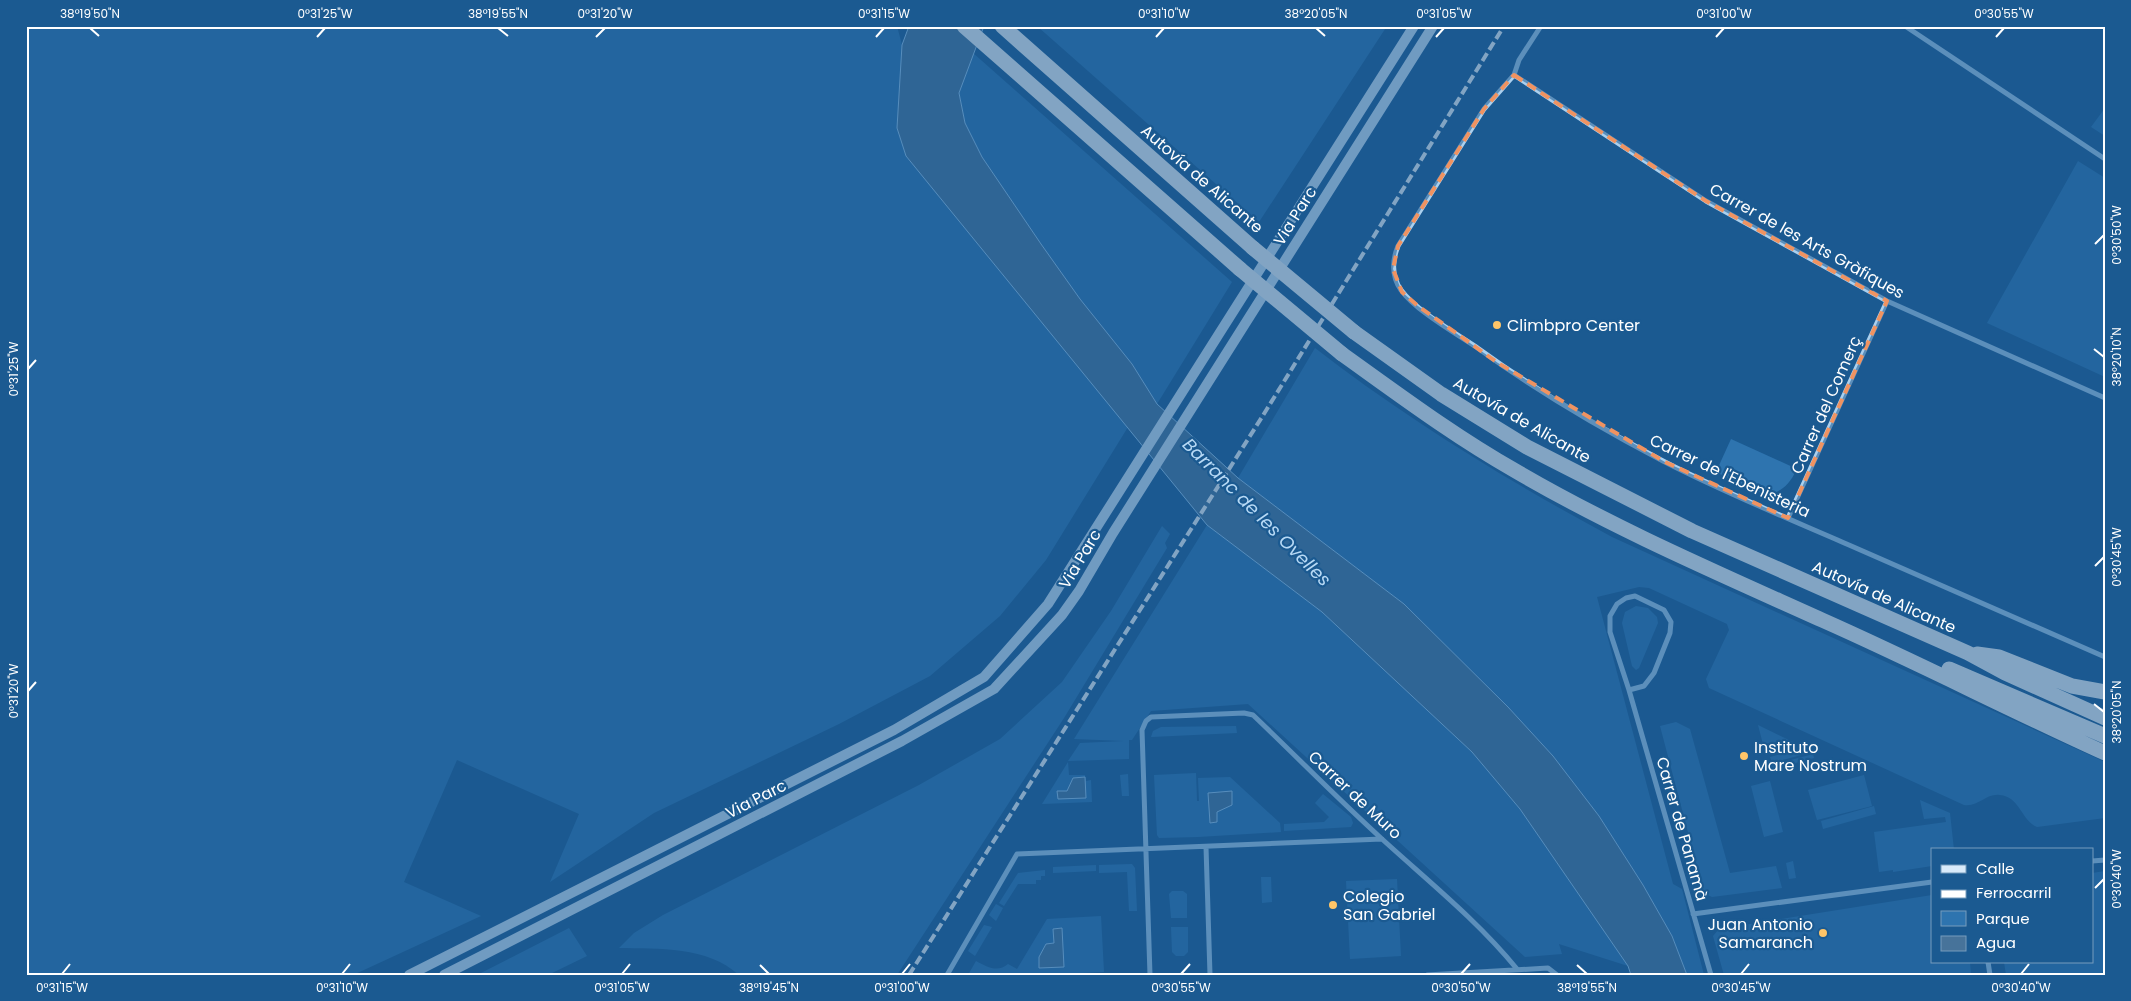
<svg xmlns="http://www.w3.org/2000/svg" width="2131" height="1001" font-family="Poppins,sans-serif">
<rect width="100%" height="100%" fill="#1b5a91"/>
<!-- green -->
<path fill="#2e74af" d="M26,26h871l5,19 -5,83 9,28 222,271 -82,133 -46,56 -70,60 -91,48 -185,89 -104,69 29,-68 -122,-54 -53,122 77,34 -128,59h-327z
M1037,26h350l-128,196z
M973,53l259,229 -75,122 -25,-40 -52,-65 -39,-55 -59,-87 -17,-34 -6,-30z
M2105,108v28l-14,-9z
M2078,161l27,17v199l-118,-54z
M1315,348c93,72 193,133 297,189l493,225v56l-68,9c-16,-7 -17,-30 -37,-32 -14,-2 -21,12 -36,10l-255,-117 -3,-9 23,-49 -2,-6 -78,-36 -10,-1 -42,10 76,287 9,5 22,86h-17l-15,-39 -29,-51 -44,-69 -46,-60 -45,-49 -104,-103 -166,-126z
M1731,439l66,30c-21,44 -49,18 -81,3z
M1207,525l115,87 150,140 48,57 108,157 -69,-22 3,10 -37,3 -277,-253 -97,7 -19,29h-3v19l-61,2 12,-18 44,-2 -50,-2z
M1162,526l8,8 -5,9 2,5 -103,170 -167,257h-158c-32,-29 -80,-26 -120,-27l15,-15 29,-18 256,-130 81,-46 62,-57 49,-71z
M1636,606l12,2 9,9 1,6 -19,45 -3,2 -4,-4 -10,-43 3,-11z
M1676,722l14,7 40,144 46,-7 6,22 -70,9 -8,-4 -44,-167z
M1758,725l35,17 -29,6z
M1236,726l1,7 -86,4 2,-6 8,-4z
M1793,743l2,5 -25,7 -2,-6z
M1804,748l1,6 -33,9 -2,-6z
M1813,754l1,4 -41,11 -1,-4z
M1068,762l1,13h16l1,6 5,-1 1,22 -50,2z
M1196,773l1,28h2l-1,-23 32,-1 50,46 1,9 -83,5 -39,1 -2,-3 -3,-60z
M1128,774l1,22h-7l-2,-21z
M1864,775l8,31 -55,14 -9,-30z
M1770,781l13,51 -19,5 -13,-51z
M1323,794l28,23 2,6 -2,4 -67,4v-7l40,-2 5,-5 -14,-14z
M1920,800l30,13 4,37h-22v16l-39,6v-2l-14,2 -5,-40 72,-10 -1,-5 -21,2z
M1874,806l2,8 -53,15 -2,-8z
M1793,861l3,17 -7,1 -3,-16z
M1132,864l3,4 2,43h-8l-2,-39 -28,1v-8z
M1096,865v6l-43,2v-6z
M1045,870v6h-4v4h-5v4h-18l-14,22 -5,-3 19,-30z
M2105,871v96l-4,8h-95l-2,-13h88v-89z
M1261,877h10l1,25 -10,1z
M1397,879l4,77 -51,3 -4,-78z
M1172,891h11l4,3v24h-16l-2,-24z
M1932,895v67h38l1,13h-247l-11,-39 6,-7z
M996,904l7,4 -7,13 -7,-6z
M1101,916l3,56 -62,3h-74l8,-14c11,6 22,12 32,3l9,5 30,-50z
M984,925l8,2 -17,29 -7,-5z
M1171,927h17v25l-4,4h-8l-4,-4z
M569,928l18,28 -39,19h-71z"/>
<!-- water -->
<path fill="#47739a" stroke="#9eccf0" d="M909,26h75l-25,67 6,30 17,34 59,87 39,55 52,65 25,40 81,74 166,126 104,103 45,49 46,60 44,69 29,51 15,39h-56l-3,-9 -108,-157 -48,-57 -150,-140 -115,-87 -301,-369 -9,-28 5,-83z
M1085,777l1,21 -28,1 -1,-8h10l6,-13z
M1232,791v14l-15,7v10l-7,1 -2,-30z
M1062,928l2,39 -25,1v-11l7,-13 8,-1 -1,-14z"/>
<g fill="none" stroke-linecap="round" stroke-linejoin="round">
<!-- street -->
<path stroke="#abd0ee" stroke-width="5" d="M1541,26l-22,34 -5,15 -30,34 -86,137c-6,15 -6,31 3,44 15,21 56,44 78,59 58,42 121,79 184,112 60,31 124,57 186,84 85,37 170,75 256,112
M1905,26l200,133
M1514,75l192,126 181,100 218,97
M1788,518l99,-217
M1629,690l15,-4 10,-13 16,-40 1,-11 -7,-12 -29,-14 -9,2 -9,6 -7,12v16l19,58 82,285
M1206,847l4,128
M2092,861l13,-1
M1693,914l239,-32
M1988,962l2,13
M947,975l70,-121 365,-15
M1150,975l-8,-245 4,-9 5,-4 93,-4 9,2c43,41 85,84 129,124 46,42 95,81 135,130
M1427,975l121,-7 9,7"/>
<!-- secondary -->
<path stroke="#d8eafa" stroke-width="10" d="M409,975l485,-245 90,-53 64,-73 366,-578
M444,975l458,-234 92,-52 68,-74 17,-24 34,-58 320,-507"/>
<!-- highway -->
<path stroke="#fff" stroke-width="15" d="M964,26l276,243
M1002,26l251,222
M1354,332l87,62 86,53 165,84 276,122 37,20 100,45
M1342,354c56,40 112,82 172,116 99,58 204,103 308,150 95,42 188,90 283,133
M1977,654l22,3 73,29 33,6
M1949,669l156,67"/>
<!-- rail -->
<path stroke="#fff" stroke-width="4" stroke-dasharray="9 4" stroke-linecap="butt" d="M909,975l353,-558 242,-391"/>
<!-- highway-bridge -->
<path stroke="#fff" stroke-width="15" d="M1253,248l101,84
M1240,269l102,85"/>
</g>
<!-- marked area -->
<path d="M0 0H2131V1001H0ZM1514,75l192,126 181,100 -99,217 -123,-56 -167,-99 -80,-57 -16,-14 -9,-23 5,-23 86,-137z" fill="#1b5a91" fill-opacity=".55" fill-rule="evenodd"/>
<path fill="none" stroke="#f09361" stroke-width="4" stroke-dasharray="10 6" stroke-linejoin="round" d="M1514,75l192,126 181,100 -99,217 -123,-56 -167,-99 -80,-57 -16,-14 -9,-23 5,-23 86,-137z"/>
<!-- ticks -->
<path fill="none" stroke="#fff" stroke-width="2" d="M90,28l9,8M498,28l10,8M1316,28l9,8M317,37l8,-9M596,37l9,-9M876,37l8,-9M1156,37l8,-9M1436,37l8,-9M1716,37l8,-9M1996,37l8,-9M2095,244l9,-9M2094,349l10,8M28,369l8,-9M2095,566l9,-9M28,691l8,-9M2094,704l10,8M2095,888l9,-9M760,965l9,9M1577,965l10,9M62,974l8,-10M342,974l8,-10M622,974l8,-10M902,974l8,-10M1181,974l9,-10M1461,974l9,-10M1741,974l8,-10M2021,974l8,-10"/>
<!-- markers -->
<g fill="#ffc568" stroke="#1b5a91" stroke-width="2">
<circle cx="1497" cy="325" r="5"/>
<circle cx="1744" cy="756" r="5"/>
<circle cx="1333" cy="905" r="5"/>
<circle cx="1823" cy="933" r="5"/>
</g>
<g text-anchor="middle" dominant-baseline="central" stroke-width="4.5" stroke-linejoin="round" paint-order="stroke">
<!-- street labels -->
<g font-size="16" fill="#fff" stroke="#1b5a91">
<text transform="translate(1202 179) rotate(41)">Autovía de Alicante</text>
<text transform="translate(1295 216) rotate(-58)">Via Parc</text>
<text transform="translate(1807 241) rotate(29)">Carrer de les Arts Gràfiques</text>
<text transform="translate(1826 405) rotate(-66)">Carrer del Comerç</text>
<text transform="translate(1522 420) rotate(30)">Autovía de Alicante</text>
<text transform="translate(1730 476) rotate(25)">Carrer de l'Ebenisteria</text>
<text transform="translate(1080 559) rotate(-59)">Via Parc</text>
<text transform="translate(1884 597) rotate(24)">Autovía de Alicante</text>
<text transform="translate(1355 795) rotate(43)">Carrer de Muro</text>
<text transform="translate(756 799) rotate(-27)">Via Parc</text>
<text transform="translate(1682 829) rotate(74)">Carrer de Panamà</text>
</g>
<!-- poi labels -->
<g font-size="16" fill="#fff" stroke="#1b5a91" text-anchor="start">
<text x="1507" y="325">Climbpro Center</text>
<text x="1754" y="747">Instituto<tspan x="1754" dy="18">Mare Nostrum</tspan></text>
<text x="1343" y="896">Colegio<tspan x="1343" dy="18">San Gabriel</tspan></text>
<text x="1813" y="924" text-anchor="end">Juan Antonio<tspan x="1813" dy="18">Samaranch</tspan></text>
</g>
<!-- water labels -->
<g font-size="18" font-style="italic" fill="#b7d9f5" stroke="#1b5a91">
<text transform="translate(1257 512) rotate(45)">Barranc de les Ovelles</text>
</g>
</g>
<!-- border -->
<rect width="2131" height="1001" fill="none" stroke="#1b5a91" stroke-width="55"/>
<!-- legend -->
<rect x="1931" y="848" width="162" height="115" fill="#1b5a91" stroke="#769cbd"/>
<rect x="1941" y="865" width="25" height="8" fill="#d8eafa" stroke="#769cbd"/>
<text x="1976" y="874" font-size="15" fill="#ffffff">Calle</text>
<rect x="1941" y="890" width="25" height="8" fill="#ffffff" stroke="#769cbd"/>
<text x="1976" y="898" font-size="15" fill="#ffffff">Ferrocarril</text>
<rect x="1941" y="911" width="25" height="15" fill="#2e74af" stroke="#769cbd"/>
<text x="1976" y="924" font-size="15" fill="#ffffff">Parque</text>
<rect x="1941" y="936" width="25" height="15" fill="#47739a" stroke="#769cbd"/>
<text x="1976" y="948" font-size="15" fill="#ffffff">Agua</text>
<rect x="28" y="28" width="2076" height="946" fill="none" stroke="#fff" stroke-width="2"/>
<g font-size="12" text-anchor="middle" fill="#fff">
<text x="90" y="18">38°19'50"N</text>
<text x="325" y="18">0°31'25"W</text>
<text x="498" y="18">38°19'55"N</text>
<text x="605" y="18">0°31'20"W</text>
<text x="884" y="18">0°31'15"W</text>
<text x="1164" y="18">0°31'10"W</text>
<text x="1316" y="18">38°20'05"N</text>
<text x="1444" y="18">0°31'05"W</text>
<text x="1724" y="18">0°31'00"W</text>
<text x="2004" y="18">0°30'55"W</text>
<text transform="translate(2117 235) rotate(-90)" y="4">0°30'50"W</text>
<text transform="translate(2117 357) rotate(-90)" y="4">38°20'10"N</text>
<text transform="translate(14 369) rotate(-90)" y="4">0°31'25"W</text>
<text transform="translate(2117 557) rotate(-90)" y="4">0°30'45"W</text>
<text transform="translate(14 691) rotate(-90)" y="4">0°31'20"W</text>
<text transform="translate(2117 712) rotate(-90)" y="4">38°20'05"N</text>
<text transform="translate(2117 879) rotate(-90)" y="4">0°30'40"W</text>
<text x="62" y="992">0°31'15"W</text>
<text x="342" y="992">0°31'10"W</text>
<text x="622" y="992">0°31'05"W</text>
<text x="769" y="992">38°19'45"N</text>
<text x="902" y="992">0°31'00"W</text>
<text x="1181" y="992">0°30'55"W</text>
<text x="1461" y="992">0°30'50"W</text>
<text x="1587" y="992">38°19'55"N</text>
<text x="1741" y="992">0°30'45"W</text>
<text x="2021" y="992">0°30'40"W</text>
</g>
</svg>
